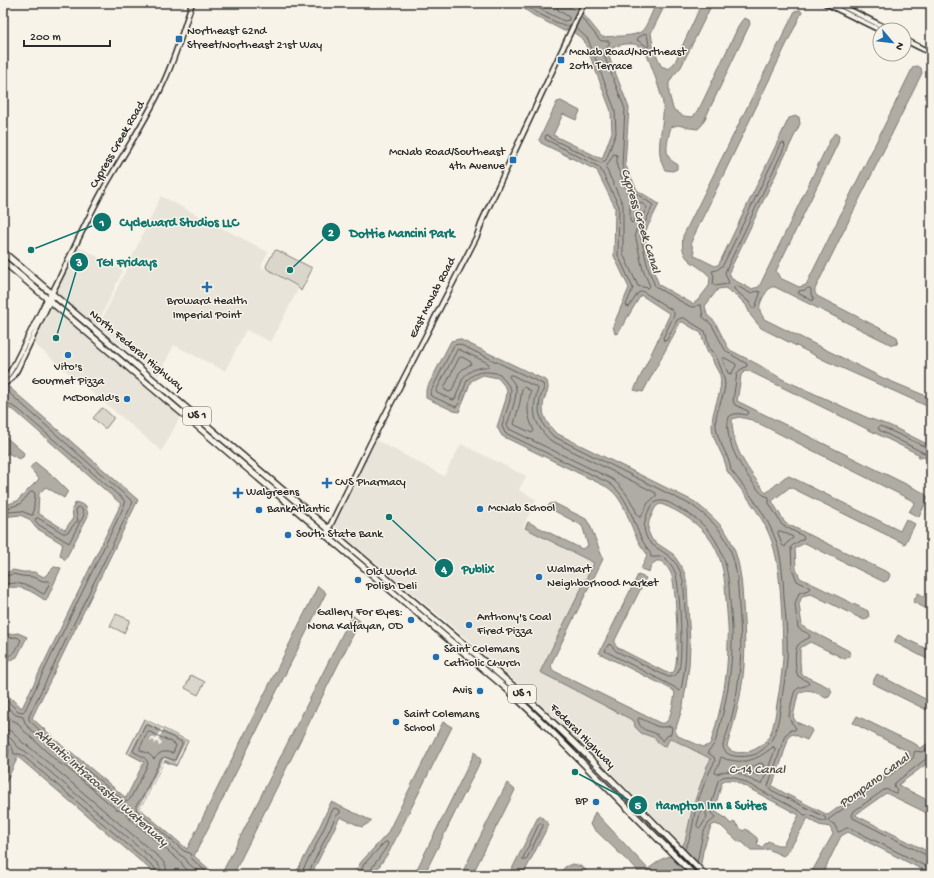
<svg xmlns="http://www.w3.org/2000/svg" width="934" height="878" font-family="'Gochi Hand',sans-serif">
<rect width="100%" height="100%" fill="#f7f3e8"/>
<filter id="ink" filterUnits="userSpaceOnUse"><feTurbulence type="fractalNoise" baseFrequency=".025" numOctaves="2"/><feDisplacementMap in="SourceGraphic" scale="8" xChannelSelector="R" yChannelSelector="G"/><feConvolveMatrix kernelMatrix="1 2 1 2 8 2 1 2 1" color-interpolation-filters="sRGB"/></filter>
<g filter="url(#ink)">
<!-- built -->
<path fill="#e8e4da" d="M161,196l107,56 -7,15 35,19 2,3 -27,53 -25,-12 -21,41 -51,-26 -16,31 -59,-50z
M77,246l46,24 -33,70 91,75 -19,36 -129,-108 19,-35 6,-18z
M376,440l68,36 17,-32 65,32 -7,14 17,9 -13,28 71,36 -54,109 94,49 1,6 6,6 14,5h15l42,21 -5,7 -14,40 -8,35 -3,5 -44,-47 -90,-88 -71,-64 -144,-120z"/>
<!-- green -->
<path fill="#dad6cc" stroke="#82807c" d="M277,250l35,18 -1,3 -10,20 -4,-5 -30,-17 -1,-3 8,-15z
M103,408l10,9v2l-7,9h-2l-10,-9 -1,-1 8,-9z
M116,614l14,6 -6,13 -14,-7z
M191,675l14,7 -7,13 -13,-7z"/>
<!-- water -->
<path fill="#afaca4" stroke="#7a7874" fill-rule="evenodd" d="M516,3h46l22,12 18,22c10,-1 34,0 40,-6 5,-5 11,-21 14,-28h10l-15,30 2,13 8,20 8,3 6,-7 27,-59h10v1l-31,63 -8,9 -4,7v10l4,16 10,7 10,1 8,-12 39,-82 4,-5 5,2 1,4 -48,101 -4,4 -8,-1 -12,-3 -7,2c-2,7 -6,22 -3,28 2,5 5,7 9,9v5l-4,2 -8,-1c-12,-20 0,-44 -2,-66 -1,-9 -14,-46 -18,-53 -2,-2 -3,-3 -5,-4 -4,-4 -9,-3 -15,-3 -9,2 -12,1 -17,10l21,54 -4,56 12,26 22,14 -15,30 8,33 7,18 34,19 6,-5 10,-13 1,-9c-13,-16 -31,-13 -27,-41l112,-225 5,-1 2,2 -111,230 4,14 20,10 4,-2 70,-146 7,-2 3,1 1,7 -71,148 3,7 19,10 8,-2 72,-149 4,-5 4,3 -1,7 -62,128 4,7 19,9 4,-1 3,-1 107,-218 4,-1 4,2 1,5 -107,216v4l2,3 80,41 1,4 -1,3 -5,1 -117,-58h-4c-5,4 -13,17 -11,23 0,3 3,6 4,9l119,59 48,20v10l-35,-16 -70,-31 -65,-33 -10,-12 -5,-11 -10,-10 -11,-7 -7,1 -13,17 2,9 8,7 12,24 3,4 29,15 23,14 86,39 23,8 40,20v15l-10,-5v2h-2l-1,-2 2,-1 -171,-84h-4l-4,4 -1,8 -3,18 185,91 5,4v4l-8,17 -10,-5 6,-10 -163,-82 -13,-3 -7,2c0,31 16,50 34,74l19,-16 3,-1 3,1 109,54 6,-12 9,5 -10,20 -115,-57 -18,14 13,22 104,50 1,2 -2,5 -4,2 -79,-39 -10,5 1,21 4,9 68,33 1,6 -5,3 -53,-26 -9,2 -3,8 3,22 47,25 1,5 -5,3 -35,-17 -10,6v13l1,13 29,14 2,4 -3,5 -3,1c-10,-5 -17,-12 -28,-4l-5,23 3,5 14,6 2,3 -5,9 -14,-6 -4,2 -8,26 -9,24 16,9 40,20 82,-59 -1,-4 -56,-29 4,-7 60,29 2,3h2l10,-7v22l-2,-1 -31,23 33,17v13l-45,-22 -31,22 76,38v21l-83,-42 -7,4 -19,39h-12l23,-41 -3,-7 -11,-2 -11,-7 -20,34 -5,4 -15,-7 -4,1h-13l-9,-8h-3l-18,-16 -6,-2 -4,2 -2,6 -6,19 -2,12 -11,12h-53l1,-4 -48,-46 5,-13 53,57 14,-10 8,-3 12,-10 3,-5 8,-35 14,-40 4,-7 -41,-21 -4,8 -6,-1 -5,-7 -14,-5 -6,-6 -1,-6 -94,-49 54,-109 -69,-35 3,-6 54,27 6,-3 -5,-18 -2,-3 -32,-17 -1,-2 2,-2 4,-1 32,16 4,6 13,34 -51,103c-1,4 -1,6 2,9l106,52c2,0 4,1 6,-1 5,-3 8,-23 9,-29l-2,-3 -74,-37 39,-78 8,3 -31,62v5l3,3 47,24 4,1 5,-1c6,-12 2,-82 -2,-96 -2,-6 -10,-19 -17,-14 -3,2 -5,7 -6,10l-8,-3 5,-11 1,-4c-2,-3 -5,-6 -7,-10 -12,-20 -13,-43 -33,-57l-105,-51 -5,-9 9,-28 1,-10 -9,-11 -15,-3 -12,6 -12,31 -5,-1 -28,-13v-8l25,-49 8,-2 88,42c2,9 1,8 -2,16 -5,15 0,25 11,36l139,69c13,11 26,21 34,35 11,22 13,44 14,68 2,27 3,53 -1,79 -3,22 -9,42 -15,62 4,10 23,7 30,2 6,-3 10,-7 13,-13 4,-9 6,-22 7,-32 3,-15 5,-30 6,-46 0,-19 -1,-38 -2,-57 -2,-23 -3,-45 -12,-66 -10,-24 -27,-43 -42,-63 -2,-17 -16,-30 -15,-47 0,-16 12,-34 8,-49 -2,-4 -4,-7 -6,-11 -1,-4 -2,-8 -6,-10l-7,-21 -20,-12 -38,71 -9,-2 36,-76 -29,-19 -23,38 -3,1 -2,-8 16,-38 -15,-32 1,-49 -17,-34v-2l-57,-28 -2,-3 18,-38 4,-1 19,10 -4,9 -13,-6 -10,21 49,24 10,-27 -1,-21 -27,-71 -11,-8 -5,-3 -4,2 -31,-16zM661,504c19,7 40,21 51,38 11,17 13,38 14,58 1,14 3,29 2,43 0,34 -7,67 -17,99l-2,3 -6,2 -25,-11 -3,-5 8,-25 6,-40 1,-22 -3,-58 -2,-12 -4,-8 -8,-12 -21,-14 -4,-9 1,-10 6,-13 3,-3zM725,780h8l66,35 -16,30h-6l-9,-4 -6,6 -4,-1 -1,-8 -11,-9 -3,2 -9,-9 -3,2 -7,-7 -10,-6 8,-29z
M9,387l129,113 -59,121 -47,97 37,34 1,-1 56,47 18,-36 -17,-9 17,-34 44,22 -12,25 -12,-5 -19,39 -6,8 48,41 94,-188 37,-75 8,7 -131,261 -1,2 22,19h-66l2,-4 -134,-114 -15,31v-24l7,-13 -7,-8v-52l19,17 99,-204 -106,-93 -12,-5v-16z
M3,436l4,2 17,15 -1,4 -4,2 -11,-6 -5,5z
M35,462l21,17 12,12 -4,7 -18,-11 -7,6 -1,20 27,17 8,-12 -1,-9 4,-7 10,4 2,10 -23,44 -5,-5 3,-11 -27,-16 -7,-9 -9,-4 -17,2v-11l14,-5 22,-22 -9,-11z
M54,567l7,1 -15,33c-16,-11 -24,-16 -43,-13v-14l10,-4 10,2h11l10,5z
M918,593l13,7v11l-18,-9z
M352,615l8,6 -127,254h-12z
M18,633l9,4 -10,20 -10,5 -4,-4v-23z
M898,635l33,16v10l-37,-19z
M877,674l54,28v10l-59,-29z
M443,722l9,5 -63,125 -16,23h-19l7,-13 26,-28z
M475,752l6,8 -57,115h-10z
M507,783l8,7 -43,85h-11z
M331,802l41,19 -10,6 -22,-10 -29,58h-16l17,-32z
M539,815l10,9 -26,51h-14z
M572,864c8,1 14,4 17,11h-30l6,-8z"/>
<!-- pier -->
<path fill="#f7f3e8" d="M145,720l42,21 -11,23 -11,-5 -20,41 -6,8 4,3 -1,1 -4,-4 6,-9 21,-43v2l10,5 11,-22 -23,-11 -5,10 4,2 -2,4 -2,-1 1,-2 -3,-1 -1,2 -1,-1 1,-2 -3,-1 -1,2 -1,-1 2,-4 4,2 5,-10 -16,-8 -17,35h-1z"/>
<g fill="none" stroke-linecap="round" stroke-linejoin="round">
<!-- shore -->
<path stroke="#605f5b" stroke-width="1" d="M523,3l12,9 29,14h6
M531,3l7,5 26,13 5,-1v-3l-11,-7 -2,-7
M581,17l19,23 2,1h7l1,1 -5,10 -1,3 21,54 -3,56 12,27 19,13 -13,29 8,34 7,18 2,2 34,19h4l3,-2h3l2,12 9,8 12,23 3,4 20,12v2l-7,4 -3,3 -4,28 2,4 13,6 1,2 -2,2c-6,-1 -13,-3 -18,2 -6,22 11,49 24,66 6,7 7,12 16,14v6l13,22 21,11 1,2 -1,1 -10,6 -2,2 1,22 5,12 12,6 1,1 -2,2 -9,3 -4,11 3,24c3,3 10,4 12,8l-1,2c-3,1 -8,4 -11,7 -4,4 -3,26 0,31l10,6 1,2c-4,3 -10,2 -14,7 -2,3 -6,23 -6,26 1,5 5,8 7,11l-1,2h-4l-6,5 -8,25 -9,26 3,4 54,27 1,3 -2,1c-8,-1 -12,-7 -20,-6l-4,-4 -65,-34c-6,-1 -13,-2 -17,4l-8,28 1,4 4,4v1c-2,2 -5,4 -7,6 -7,10 -8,27 -11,38
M576,28l12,11 27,71 1,23 -10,27 -5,3 -49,-24 -4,-4h-2l-1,4 54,28 2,3 18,36 -1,49 15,33 -7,17 1,1 2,1 9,-14 4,-2 30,19 2,3v2l-11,23 1,3 3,-1 10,-20 4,-2h3l21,13c2,5 3,17 6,20 1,1 2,1 3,2 4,5 11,25 11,32 -1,14 -11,27 -9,41 1,16 13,28 15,44 15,20 32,39 42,63 9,21 10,43 11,65 2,20 4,41 3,61 -1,15 -4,31 -6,46 -2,10 -3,23 -8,32 -4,8 -10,13 -17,17 -6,3 -24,4 -29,-1 -3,-2 -4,-5 -4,-8 7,-20 13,-41 15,-62 4,-26 3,-51 1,-77 -1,-23 -2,-46 -14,-68 -8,-13 -20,-23 -32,-32l-140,-70 -9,-10 -5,-14 1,-14 4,-10 -1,-4 -84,-40 -5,1 -23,46 -1,3 1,2 25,11 3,-4 8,-23c10,-10 20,-9 33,-6l11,15 -1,11 -8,26 3,7 104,50c20,14 23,37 33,57 3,6 8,10 9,17 5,1 10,-2 15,2 3,3 7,8 9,13 5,10 9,91 3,100 -2,4 -6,5 -10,5l-52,-26 -6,-7 -2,1 -3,6 69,36 5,4 2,-1c3,-15 5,-30 5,-45 1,-12 -1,-24 -1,-36 -1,-14 0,-30 -7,-42 -3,-5 -7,-10 -12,-13 -9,-7 -18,-9 -21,-21 -3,-9 4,-32 15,-32 7,-1 14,5 20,8 19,9 35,25 42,45 6,15 7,31 8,47 1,15 3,29 2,43 0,23 -4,46 -9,69 -2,8 -6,29 -11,34 -1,2 -3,3 -4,4v2l6,4 1,4c-8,14 -14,31 -19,46 -3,14 -4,30 -11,42
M645,34h2l2,11 -1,2 -11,-7 1,-2z
M782,143h2l1,3 -59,124 -1,3 4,10 -2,1 -12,2 -2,-2 1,-8 -2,-5 5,-1 6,-5z
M614,154l3,1v12l12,27 3,3 15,10 -11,23 -1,4 8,36 7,16 -2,2 -10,-2 -15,-32v-49l-17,-37z
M631,204l7,4 1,2 -6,12 -1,1 -2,-2v-15z
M737,286l13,7 8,-2 2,1v2l-5,14h-3l-3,-6 -15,-13v-2z
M808,288h2l1,1v5l3,4 -1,3 -15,-8 1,-2 6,-1z
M458,349l30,14 1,2 -1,2c-9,-1 -20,4 -25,11l-8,21 -2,1 -16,-7 -1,-2 21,-41z
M462,357l9,5v2l-8,5 -4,4 -7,18 -3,1 -4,-2 -1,-2 15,-30z
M723,358h2l11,6v2l-5,8 -3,-1 -5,-13z
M510,375h2l26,13c0,3 -2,5 -2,9 -5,18 1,30 14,43l106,53v3l-8,7 -7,14h-2l-1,-1c-6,-14 -13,-27 -26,-37l-103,-50 -2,-4c3,-10 10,-26 9,-37 -1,-4 -4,-8 -7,-11z
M524,387l7,4c-5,19 -4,23 3,40l-2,2 -17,-8 -1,-1 6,-22 2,-13z
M3,394l6,-1 124,109 -104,214v4l37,35 4,1 53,44c3,2 5,2 7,-1l18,-35c-1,-7 -9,-9 -14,-12l-1,-1 12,-25 3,-1 34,17v2l-7,16h-2l-8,-3 -4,2 -19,39 -6,7v3l1,3 47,40 6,2 2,6 18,16
M3,402l3,1 12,6 106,91 1,4 -100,206 -2,2 -5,-1 -15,-14
M931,449l-3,-1 -39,-18 -9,-4 -2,2 1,2 43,22 9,4
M31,492h3l1,2 -2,21h-2l-10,-4 -12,1 -1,-1v-3l12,-4z
M79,507l3,2 2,6 -3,6 -2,1v2l-10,19 -30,-18 -4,-5 1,-2h2l25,15h3l3,-2 7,-9 2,-1 -2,-10 1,-3z
M779,531h2l12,6 -1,2 -4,3 -3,5 -3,-2 -4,-12z
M3,577l10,-3 9,2 11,1 10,4h5l2,1 -5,11 -2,1 -11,-7 -16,-4 -13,1
M3,638l14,-1 4,3c-5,10 -6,17 -18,16
M3,704l13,11 7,2 3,8 37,33 5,3 52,43 4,2 6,1 4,8 46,40 5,3 3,5 14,12
M3,712l9,8 6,3 4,6 37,34 7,4 50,42 9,4 5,6 51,43 3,5 9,8
M639,718c13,4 16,12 31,8l2,1 -1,7 -4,2 -3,4 -2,1c-1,-2 -2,-4 -4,-6 -9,-6 -17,-2 -20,-15z
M3,730h5l5,2 10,11 5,3 18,15 115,98 5,7v9
M148,732h2l25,12 1,2 -3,7c-3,0 -4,-1 -6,-1 -7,-1 -10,4 -13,7l-5,-5 -9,-4v-2z
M3,736h4l3,2 9,10 6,3 17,14 115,98 4,6 -1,6
M3,741c7,0 10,7 11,13h5l3,1 132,112 2,4 -2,4
M931,746l-9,6 -7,-1c-2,3 0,6 -3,8l-83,60 -1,1 1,2 5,2 4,8c4,0 7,-5 12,-4l81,41
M773,747l2,1v2l-13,34c-17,-4 -25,-19 -45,-10l-2,-1c0,-4 3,-6 4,-9 1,-3 1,-5 2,-7 3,1 6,3 9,3 18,4 29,-2 43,-13z
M931,759h-5l-30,23 -2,4 3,4 -1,3c-4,0 -7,-5 -12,-3l-30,21 -2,4 1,3 2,1 73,37h3
M761,763l2,1 1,2 -5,10 -14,-6 2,-3 7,-1z
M702,808l3,1 2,8 -6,10 -2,1 -2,-2z
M541,823l2,1v2l-17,34h-3v-2l16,-34z
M300,875l16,-30 17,-36 2,-1 5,2v3l-4,3 -27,56 -1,3
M359,875l5,-11 21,-22h2l1,2c-4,9 -17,22 -19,31"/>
<defs>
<path id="minor" d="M825,3l55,27
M836,3l54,27
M904,38l3,3 24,12
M3,380l5,-5 5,-8 32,-64 4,-7
M3,385l8,-6 6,-9 33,-69 2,-8c17,-33 32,-68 50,-101 19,-35 43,-69 60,-106 13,-27 21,-55 30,-83
M326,535l3,-7 41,-84 107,-208 6,-17 101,-216"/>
<path id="major" d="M3,252l517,440c64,58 124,121 185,183
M3,261l504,428 36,34 151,152"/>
</defs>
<!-- minor casing -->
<use href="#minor" stroke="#2b2b2b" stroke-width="7"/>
<!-- major casing -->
<use href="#major" stroke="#2b2b2b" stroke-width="8"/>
<!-- minor -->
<use href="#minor" stroke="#f7f3e8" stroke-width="4"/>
<!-- major -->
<use href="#major" stroke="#f7f3e8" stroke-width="5"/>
</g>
</g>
<!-- markers -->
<g fill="#1f6fb2" stroke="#f7f3e8" stroke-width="1.5">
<rect x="175" y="35" width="8" height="8" rx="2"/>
<rect x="557" y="56" width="8" height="8" rx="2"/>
<rect x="509" y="156" width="8" height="8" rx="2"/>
<path d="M205 281h4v4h4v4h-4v4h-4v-4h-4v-4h4z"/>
<circle cx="68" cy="355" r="4"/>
<circle cx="127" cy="399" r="4"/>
<path d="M325 477h4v4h4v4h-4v4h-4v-4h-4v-4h4z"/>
<path d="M236 487h4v4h4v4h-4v4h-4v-4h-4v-4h4z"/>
<circle cx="480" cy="509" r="4"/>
<circle cx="259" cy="510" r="4"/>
<circle cx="288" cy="535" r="4"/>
<circle cx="539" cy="577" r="4"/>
<circle cx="358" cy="580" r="4"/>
<circle cx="411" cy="620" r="4"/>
<circle cx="469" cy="625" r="4"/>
<circle cx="436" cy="657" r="4"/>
<circle cx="480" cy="691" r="4"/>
<circle cx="396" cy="722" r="4"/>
<circle cx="596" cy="802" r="4"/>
</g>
<g text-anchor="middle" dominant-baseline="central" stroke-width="3" stroke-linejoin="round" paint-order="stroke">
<!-- shield labels -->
<g fill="#f7f3e8" stroke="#686764" stroke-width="1">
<rect x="183" y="407" width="28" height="18" rx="3"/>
<rect x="508" y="685" width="28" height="18" rx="3"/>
</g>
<g font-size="11" font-weight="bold" fill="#2b2b2b">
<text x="197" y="416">US 1</text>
<text x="522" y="694">US 1</text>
</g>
<!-- poi labels -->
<g font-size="12" fill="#2b2b2b" stroke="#f7f3e8" text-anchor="start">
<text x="187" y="32">Northeast 62nd<tspan x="187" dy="14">Street/Northeast 21st Way</tspan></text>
<text x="569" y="53">McNab Road/Northeast<tspan x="569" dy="14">20th Terrace</tspan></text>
<text x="505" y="153" text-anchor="end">McNab Road/Southeast<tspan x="505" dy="14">4th Avenue</tspan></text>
<text x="207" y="302" text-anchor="middle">Broward Health<tspan x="207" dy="14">Imperial Point</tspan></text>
<text x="68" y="368" text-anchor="middle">Vito's<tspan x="68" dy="14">Gourmet Pizza</tspan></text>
<text x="119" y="399" text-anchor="end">McDonald's</text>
<text x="335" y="483">CVS Pharmacy</text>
<text x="246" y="493">Walgreens</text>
<text x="488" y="509">McNab School</text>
<text x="267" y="510">BankAtlantic</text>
<text x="296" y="535">South State Bank</text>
<text x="547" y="570">Walmart<tspan x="547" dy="14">Neighborhood Market</tspan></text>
<text x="366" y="573">Old World<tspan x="366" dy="14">Polish Deli</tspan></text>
<text x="403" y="613" text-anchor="end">Gallery For Eyes:<tspan x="403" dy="14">Nona Kalfayan, OD</tspan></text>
<text x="477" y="618">Anthony's Coal<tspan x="477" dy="14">Fired Pizza</tspan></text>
<text x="444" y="650">Saint Colemans<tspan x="444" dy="14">Catholic Church</tspan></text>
<text x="472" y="691" text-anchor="end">Avis</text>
<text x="404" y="715">Saint Colemans<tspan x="404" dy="14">School</tspan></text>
<text x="588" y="802" text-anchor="end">BP</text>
</g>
<!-- street labels -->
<g font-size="12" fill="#2b2b2b" stroke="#f7f3e8">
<text transform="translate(118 145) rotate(-60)">Cypress Creek Road</text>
<text transform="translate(433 298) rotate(-63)">East McNab Road</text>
<text transform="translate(136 351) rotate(40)">North Federal Highway</text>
<text transform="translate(582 737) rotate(45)">Federal Highway</text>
</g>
<!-- water labels -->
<g font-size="13" font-style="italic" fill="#53524f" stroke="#f7f3e8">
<text transform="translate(640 221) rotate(73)">Cypress Creek Canal</text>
<text x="757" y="770">C-14 Canal</text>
<text transform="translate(875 781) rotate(-36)">Pompano Canal</text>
<text transform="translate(101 788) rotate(41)">Atlantic Intracoastal Waterway</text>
</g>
</g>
<!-- callouts -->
<path fill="none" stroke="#0f766e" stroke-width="1.5" d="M31 250L102 222M290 270L331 232M56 338L79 262M389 517L444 568M575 772L638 805"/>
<g fill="#0f766e" stroke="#f7f3e8" stroke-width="1.5">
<circle cx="31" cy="250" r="4"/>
<circle cx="290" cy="270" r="4"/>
<circle cx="56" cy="338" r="4"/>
<circle cx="389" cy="517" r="4"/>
<circle cx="575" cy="772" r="4"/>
<circle cx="102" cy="222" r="10"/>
<circle cx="331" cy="232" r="10"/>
<circle cx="79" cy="262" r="10"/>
<circle cx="444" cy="568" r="10"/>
<circle cx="638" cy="805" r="10"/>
</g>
<g font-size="12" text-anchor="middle" font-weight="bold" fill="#fff">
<text x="102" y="226">1</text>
<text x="331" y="236">2</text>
<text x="79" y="266">3</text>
<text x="444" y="573">4</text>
<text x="638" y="809">5</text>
</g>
<g font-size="13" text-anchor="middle" font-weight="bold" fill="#0f766e" stroke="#f7f3e8" stroke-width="3" stroke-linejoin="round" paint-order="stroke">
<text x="179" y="226">Cycleward Studios LLC</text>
<text x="402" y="237">Dottie Mancini Park</text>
<text x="127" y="266">TGI Fridays</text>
<text x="478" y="573">Publix</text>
<text x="711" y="809">Hampton Inn &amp; Suites</text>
</g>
<!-- margin -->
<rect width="934" height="878" fill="none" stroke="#f7f3e8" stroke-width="16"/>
<rect x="8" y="8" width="918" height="862" fill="none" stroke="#2b2b2b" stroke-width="1.5" filter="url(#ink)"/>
<!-- north arrow -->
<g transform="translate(892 42) rotate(118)"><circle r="19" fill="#f7f3e8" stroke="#a5a39c"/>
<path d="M0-3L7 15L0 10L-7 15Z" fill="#1f6fb2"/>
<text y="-6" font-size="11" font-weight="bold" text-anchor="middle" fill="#2b2b2b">N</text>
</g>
<!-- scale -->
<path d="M24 40v6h86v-6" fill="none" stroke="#2b2b2b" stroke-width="2"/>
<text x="30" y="40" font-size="12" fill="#2b2b2b" stroke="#f7f3e8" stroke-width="3" paint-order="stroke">200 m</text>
</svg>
